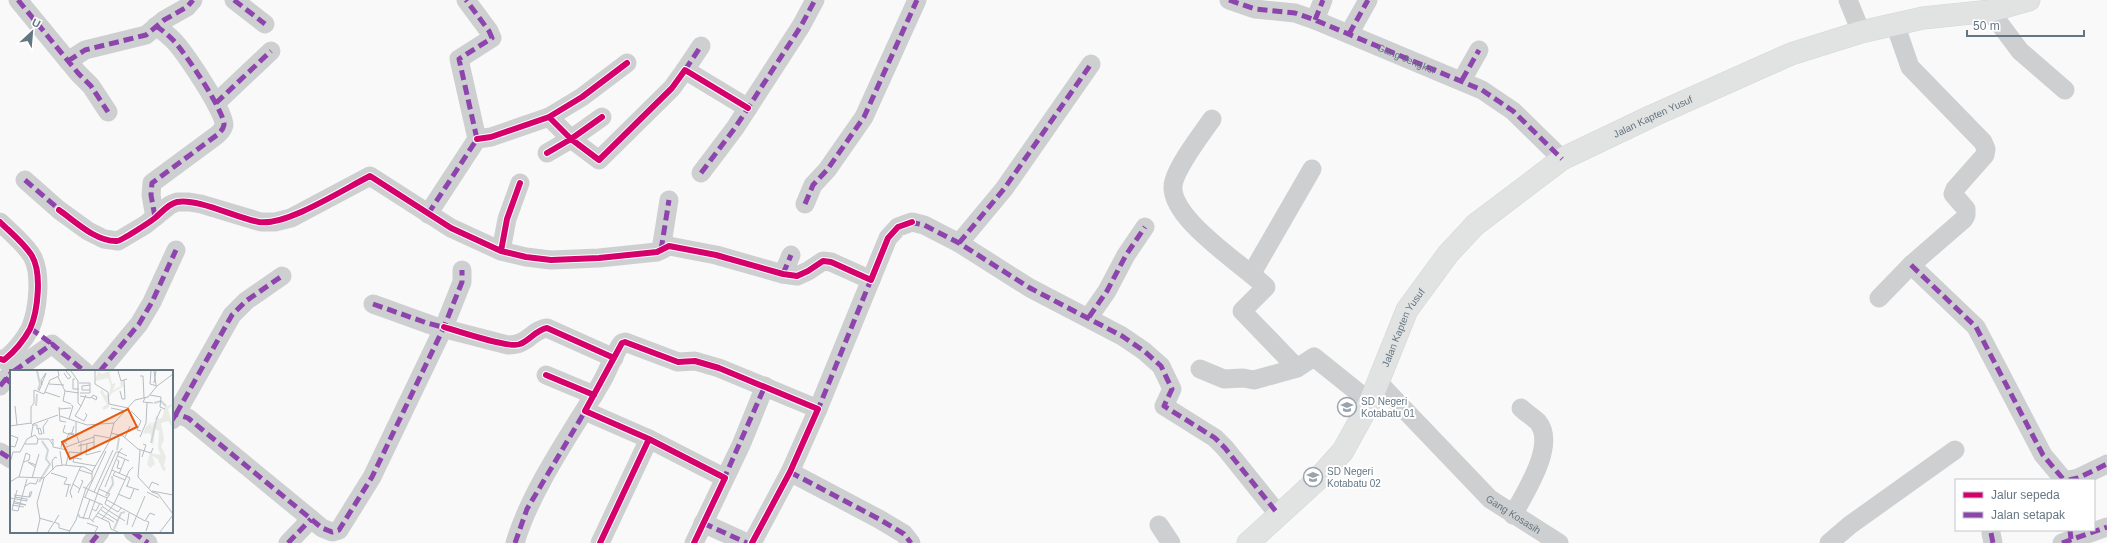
<svg xmlns="http://www.w3.org/2000/svg" width="2107" height="543" font-family="Helvetica,sans-serif">
<rect width="100%" height="100%" fill="#f9f9f9"/>
<g fill="none" stroke-linecap="round" stroke-linejoin="round">
<defs>
<g id="secondary">
<path id="s3" d="M1248,543l68,-62 27,-30 27,-49 37,-92 41,-56 27,-29 87,-66 90,-43 139,-62 70,-22 62,-14 67,-7 39,-11"/>
</g>
</defs>
<!-- secondary casing -->
<use href="#secondary" stroke="#d5d6d7" stroke-width="23"/>
<!-- street -->
<g stroke="#cecfd0" stroke-width="19">
<path d="M18,0l60,73 13,13 17,26"/>
<path d="M234,0l31,24"/>
<path id="s1" d="M1229,0l26,9 40,4 20,7 167,70 31,21 49,48"/>
<path d="M1848,0l13,32"/>
<path d="M1990,11l30,40 45,39"/>
<path d="M1315,20l8,-20"/>
<path d="M1349,34l19,-34"/>
<path d="M68,61l17,-11 61,-15 18,-15 23,-13 6,-7"/>
<path d="M685,70l16,-24"/>
<path d="M1462,80l17,-30"/>
<path d="M216,103l55,-52"/>
<path d="M549,117l33,-20 45,-34"/>
<path d="M1212,119c-11,16 -33,44 -38,62 -11,34 70,84 92,106l-24,24 55,57"/>
<path d="M477,139l14,-2 58,-20 22,22 28,21 73,-72 13,-18 63,38"/>
<path d="M547,153l24,-14 31,-22"/>
<path d="M701,173l34,-45 66,-102 14,-26"/>
<path d="M25,180l34,30 29,21 16,8 14,2 27,-16 25,-20 7,-3h12l12,2 60,18h14l16,-4 79,-42 81,52 50,23 25,6 25,3 48,-2 58,-6 12,-6 47,9 67,19 14,2 11,-5 15,-10 8,1 40,18"/>
<path d="M805,204l8,-19 14,-15 37,-53 53,-117"/>
<path d="M428,214l49,-75 -18,-80 33,-21 -3,-7 -23,-31"/>
<path d="M155,217l-4,-22 1,-12 65,-48c3,-3 6,-5 7,-10 1,-13 -40,-74 -51,-85 -5,-5 -11,-10 -17,-14"/>
<path d="M0,222c10,10 25,22 32,34 10,17 6,55 -2,73 -6,11 -16,23 -26,31l-4,-1"/>
<path d="M959,243l45,-54 87,-125"/>
<path d="M661,250l8,-50"/>
<path d="M501,251l6,-32 13,-36"/>
<path d="M1911,265l65,62 67,128 21,25"/>
<path d="M1252,273l60,-104"/>
<path d="M783,274l8,-19"/>
<path d="M1879,298l32,-33 53,-46 2,-4v-6l-13,-15 2,-5 30,-34 1,-6 -3,-7 -73,-75 -15,-43"/>
<path d="M373,304l61,22 74,19c21,0 23,-15 39,-17l67,30"/>
<path d="M1089,317l18,-26 19,-36 19,-28"/>
<path d="M1200,369l24,10 19,-1 11,2 43,-12 17,-11 56,45"/>
<path d="M14,371l38,-27 32,27"/>
<path d="M100,371l39,-47 13,-22 24,-52"/>
<path d="M546,375l48,20"/>
<path id="s2" d="M1378,382l112,117 69,44"/>
<path d="M0,386l11,-13"/>
<path d="M585,411l64,28 76,39"/>
<path d="M176,414l56,-99 14,-14 36,-25"/>
<path d="M172,420l4,-6 12,4 134,110 10,4 7,-2 33,-53 72,-150 18,-45v-12"/>
<path d="M0,452l11,7"/>
<path d="M790,472l89,47 25,15 7,9"/>
<path d="M2069,480l9,-2 29,-14"/>
<path d="M1513,515c11,-21 44,-70 25,-93 -5,-5 -12,-9 -17,-14"/>
<path d="M703,523l44,20"/>
<path d="M1159,525l12,18"/>
<path d="M133,532l15,11"/>
<path d="M1991,533l2,10"/>
<path d="M91,543l9,-11"/>
<path d="M288,543l23,-24"/>
<path d="M515,543c16,-54 57,-111 86,-160 8,-13 12,-29 21,-40l3,-1 53,20 17,-1 24,7 99,41"/>
<path d="M600,543l49,-104"/>
<path d="M694,543l47,-98 24,-59"/>
<path d="M752,543l38,-71 28,-63 70,-171 10,-11 14,-5 12,3 35,18 71,45 92,48 22,15 17,15 11,23 -8,17 51,32 10,10 53,66"/>
<path d="M1829,543l21,-18 105,-75"/>
<path d="M2062,543l45,-16"/>
</g>
<!-- secondary -->
<use href="#secondary" stroke="#e1e2e2" stroke-width="22"/>
<!-- quiet -->
<path stroke="#8e44ad" stroke-width="5" stroke-dasharray="10 5" stroke-linecap="butt" d="M18,0l60,73 13,13 17,26
M234,0l31,24
M1229,0l26,9 40,4 20,7 167,70 31,21 49,48
M1315,20l8,-20
M1349,34l19,-34
M68,61l17,-11 61,-15 18,-15 23,-13 6,-7
M685,70l16,-24
M1462,80l17,-30
M216,103l55,-52
M701,173l34,-45 66,-102 14,-26
M25,180l36,31
M805,204l8,-19 14,-15 37,-53 53,-117
M428,214l49,-75 -18,-80 33,-21 -3,-7 -23,-31
M155,217l-4,-22 1,-12 65,-48c3,-3 6,-5 7,-10 1,-13 -40,-74 -51,-85 -5,-5 -11,-10 -17,-14
M910,222l14,3 35,18 71,45 92,48 22,15 17,15 11,23 -8,17 51,32 10,10 53,66
M959,243l45,-54 87,-125
M661,250l8,-50
M1911,265l65,62 67,128 21,25
M783,274l8,-19
M373,304l54,19 19,5
M1089,317l18,-26 19,-36 19,-28
M30,328l22,16
M14,371l38,-27 32,27
M100,371l39,-47 13,-22 24,-52
M5,378l6,5
M0,386l11,-13
M817,412l55,-135
M176,414l56,-99 14,-14 36,-25
M172,420l4,-6 12,4 134,110 10,4 7,-2 33,-53 72,-150 18,-45v-12
M0,452l11,7
M790,472l89,47 25,15 7,9
M2069,480l9,-2 29,-14
M723,481l42,-95
M703,523l44,20
M2070,530l1,9
M133,532l15,11
M1991,533l2,10
M91,543l9,-11
M288,543l23,-24
M515,543l12,-34 60,-101
M2062,543l45,-16"/>
<defs>
<path id="cycleway" d="M549,117l33,-20 45,-34
M477,139l14,-2 58,-20 22,22 28,21 73,-72 13,-18 63,38
M547,153l24,-14 31,-22
M59,210c16,11 37,32 58,31 4,0 33,-19 38,-23 7,-6 13,-14 22,-16 21,-4 59,16 82,20 28,4 85,-33 111,-46l81,52 50,23 25,6 25,3 48,-2 58,-6 12,-6 47,9 67,19 14,2 11,-5 15,-10 8,1 40,18 17,-42 10,-11 14,-5
M0,222c10,10 25,22 32,34 10,17 6,55 -2,73 -6,11 -16,23 -26,31l-4,-1
M501,251l6,-32 13,-36
M444,327c13,4 67,22 76,17 10,-4 16,-14 27,-16l67,30
M546,375l48,20
M600,543l49,-104
M694,543l31,-65 -76,-39 -64,-28 37,-68 3,-1 53,20 17,-1 24,7 99,41 -28,63 -38,71"/>
</defs>
<!-- cycleway casing -->
<use href="#cycleway" stroke="#fff" stroke-width="8"/>
<!-- cycleway -->
<use href="#cycleway" stroke="#d6006c" stroke-width="6"/>
</g>
<!-- icons -->
<defs>
<symbol id="school-ring" viewBox="-11 -11 22 22"><circle r="9.5" fill="#fff" stroke="#99a4ac" stroke-width="1.5"/><path d="M0-5L7-2L0 1L-7-2ZM-4 1L0 2.5L4 1V4Q0 6-4 4Z" fill="#99a4ac"/></symbol>
</defs>
<g fill-rule="evenodd">
<use href="#school-ring" x="1336" y="396" width="22" height="22"/>
<use href="#school-ring" x="1302" y="466" width="22" height="22"/>
</g>
<g text-anchor="middle" dominant-baseline="central" stroke-width="4" stroke-linejoin="round" paint-order="stroke">
<!-- street labels -->
<g font-size="10" fill="#657683" stroke="#fff">
<text stroke="none"><textPath href="#s1" startOffset="188">Gang Jengkol</textPath></text>
<text stroke="none"><textPath href="#s3" startOffset="606">Jalan Kapten Yusuf</textPath></text>
<text stroke="none"><textPath href="#s3" startOffset="270">Jalan Kapten Yusuf</textPath></text>
<text stroke="none"><textPath href="#s2" startOffset="190">Gang Kosasih</textPath></text>
</g>
<!-- poi labels -->
<g font-size="10" fill="#657683" stroke="#fff" text-anchor="start">
<text x="1361" y="401">SD Negeri<tspan x="1361" dy="12">Kotabatu 01</tspan></text>
<text x="1327" y="471">SD Negeri<tspan x="1327" dy="12">Kotabatu 02</tspan></text>
</g>
</g>
<!-- overview -->
<g transform="translate(10 370)">
<rect width="163" height="163" fill="#f9f9f9"/>
<path d="M88,1l4,3 7,-3 3,13 3,-1v3l-3,5 9,-5 -1,-4 3,-1 1,5 -12,7 -3,4v10l-5,3 -2,-2 5,-4 -7,-12 2,-3 3,6h4l2,-9 -3,-8 -13,3zM163,34l-5,5 5,19 -5,-7 -7,2 3,17 -3,6 5,11 -2,8 2,5 -3,1 -5,-12 -6,-3 3,8 -5,4 -3,-4 3,-11 11,2 -3,-7 1,-17 -4,-2 -2,18 -2,-12 -2,-2 -6,1 2,-6 6,-6 1,6 1,-6 2,2 1,-9 3,4 3,-1 3,-11z" fill="#e8ebe6"/>
<path fill="none" stroke="#ced6d9" stroke-width="2" d="M27,1l3,13 -2,6M144,33l7,-2 5,5M26,36l1,-12M141,73l5,-22M107,80l2,-12M29,112l11,-18 -4,-5 2,-9 -6,-9M96,126l7,-12 -1,-8M104,159l7,-16 4,-1"/>
<path fill="none" stroke="#b5bdc3" stroke-width="1" d="M61,1l7,10v22M85,1v13l13,8 1,12 19,4M108,1l3,10 3,-1M141,1l-1,13 7,2M144,1l2,14M54,3l4,6 3,-2 -5,-6M130,6h3l1,22M48,7l7,14 -2,10 8,3M65,9h-2v10h6M69,13h11v10h-10M144,13l2,-12M39,14l15,1M32,15l-1,-5 5,-7M80,20h-8v-4l8,-1M29,21l7,-18M55,21l14,2M110,21l2,8h3l-1,-19 3,-1M35,22l15,5M140,25l11,2 -1,10 5,2M70,26l11,2 2,-3 4,2 -1,3 -5,-3M135,28l-2,4 10,1M5,36l2,19M71,36l5,-11M49,37l1,14 6,1M101,38l14,3M49,39l12,-1M121,41l10,10 -4,9 4,1M50,46l27,9 27,-2M67,47l-2,-1 6,-10 -3,-3M67,47l7,4 3,-6 -2,-2M59,49l4,-13 -2,-1M146,50l5,-11M66,52v12l3,8M23,54l25,-9M23,55h4v4l3,-1 2,6h-3l-1,-5M55,55l-2,7 5,2 4,-1 2,-7M0,56l21,-3M101,63l12,3 15,13 13,4 2,-5M34,64l-1,-7 5,-7M0,65l8,3 -3,9 -5,-1M21,67l2,-12 -2,-2v-16l3,-4v-13l10,4 6,-14 9,-4 -1,-5M115,67l5,-11M130,67l6,-14 1,-20M41,70l2,-1v8l14,3M55,73l4,-10 5,1 -5,1M15,74h12l1,-5h11l4,6M77,74l-1,11 15,-4M68,76l16,-4M56,77l28,-10M51,78l1,-7 5,3M112,78l-3,4 8,4M84,79v-14l16,3M130,80l-2,27 14,15 6,2 15,20M50,81l2,14M108,86l11,5M132,87l4,-12 -3,-1M72,89l-8,-1 -1,4 23,4M107,90l2,1 -2,7 4,1M0,93l3,-11h7l7,-13 8,-4 3,4M56,95l3,-13 12,1v-10M25,97l-7,-5 8,3M43,100l-1,-9 3,-4 2,1M69,100l13,4M102,100l18,8 -3,8M105,102l-2,3 12,5M41,103l16,5 -3,6 7,1M109,104l6,-15M9,107l7,-24 4,2 -1,5 -5,2M22,108l7,-24M34,108l12,-12 8,-1 20,2 9,5M0,112l8,-5 26,1M116,116l13,4M14,117l6,-4 6,1 2,-5M73,117l24,11 -2,6 13,8 3,-4M139,118l3,-6 7,3M70,119l-7,-5 8,-18M89,119l17,-37h3l-14,35M7,120l-5,20 6,1 9,-32M142,121l21,4M20,122h2l-2,5h-1zM84,122l19,-42M137,122l12,6M68,123l5,-12 -2,-1M108,124l12,5 4,-10M4,125l15,2M4,127l13,2v2M56,127l3,-12M74,127l19,8M75,127l21,-46M0,128l17,3M62,128l-2,-6 3,-8M97,130l38,21 5,-8 5,2M3,133l13,2 -13,-4M2,135l12,2M93,137l22,14M82,139l4,2 4,-8M91,140l17,11M88,143l16,9M69,144v3l10,2M86,146l13,6 2,7 7,3M29,148l14,4M73,149l7,-20M92,149l12,-15 15,-33 4,-4M82,151l11,-15M44,152l5,2v4l11,3M84,152l-5,-4 10,-29 11,5 -3,4M77,153l11,4 -3,5M117,155l2,-12M122,157l13,-31M136,161l3,-9 -3,-1M27,162l3,-13 -3,-16 7,-25M38,162l11,-17M59,162l7,-12 10,-32 6,-8v-8l17,-30 5,-19 21,-23 13,-3 9,-11 16,-12M150,162l13,-17"/>
<path fill="#e8590c" fill-opacity="0.15" stroke="#e8590c" stroke-width="2" d="M118,39l9,18 -67,32 -8,-17z"/>
<rect width="163" height="163" fill="none" stroke="#657683" stroke-width="2"/>
</g>
<!-- legend -->
<rect x="1955" y="479" width="140" height="52" fill="#ffffff" stroke="#c1c8cd"/>
<rect x="1963" y="492" width="20" height="6" fill="#d6006c" stroke="#c1c8cd"/>
<text x="1991" y="499" font-size="12" fill="#657683">Jalur sepeda</text>
<rect x="1963" y="512" width="20" height="6" fill="#8e44ad" stroke="#c1c8cd"/>
<text x="1991" y="519" font-size="12" fill="#657683">Jalan setapak</text>
<!-- north arrow -->
<g transform="translate(32 32) rotate(26)" stroke="#ffffff" stroke-width="3" paint-order="stroke">
<path d="M0-3L7 15L0 10L-7 15Z" fill="#657683"/>
<text y="-6" font-size="11" font-weight="bold" text-anchor="middle" fill="#657683">U</text>
</g>
<!-- scale -->
<path d="M1967 30v6h117v-6" fill="none" stroke="#657683" stroke-width="2"/>
<text x="1973" y="30" font-size="12" fill="#657683" stroke="#ffffff" stroke-width="3" paint-order="stroke">50 m</text>
</svg>
